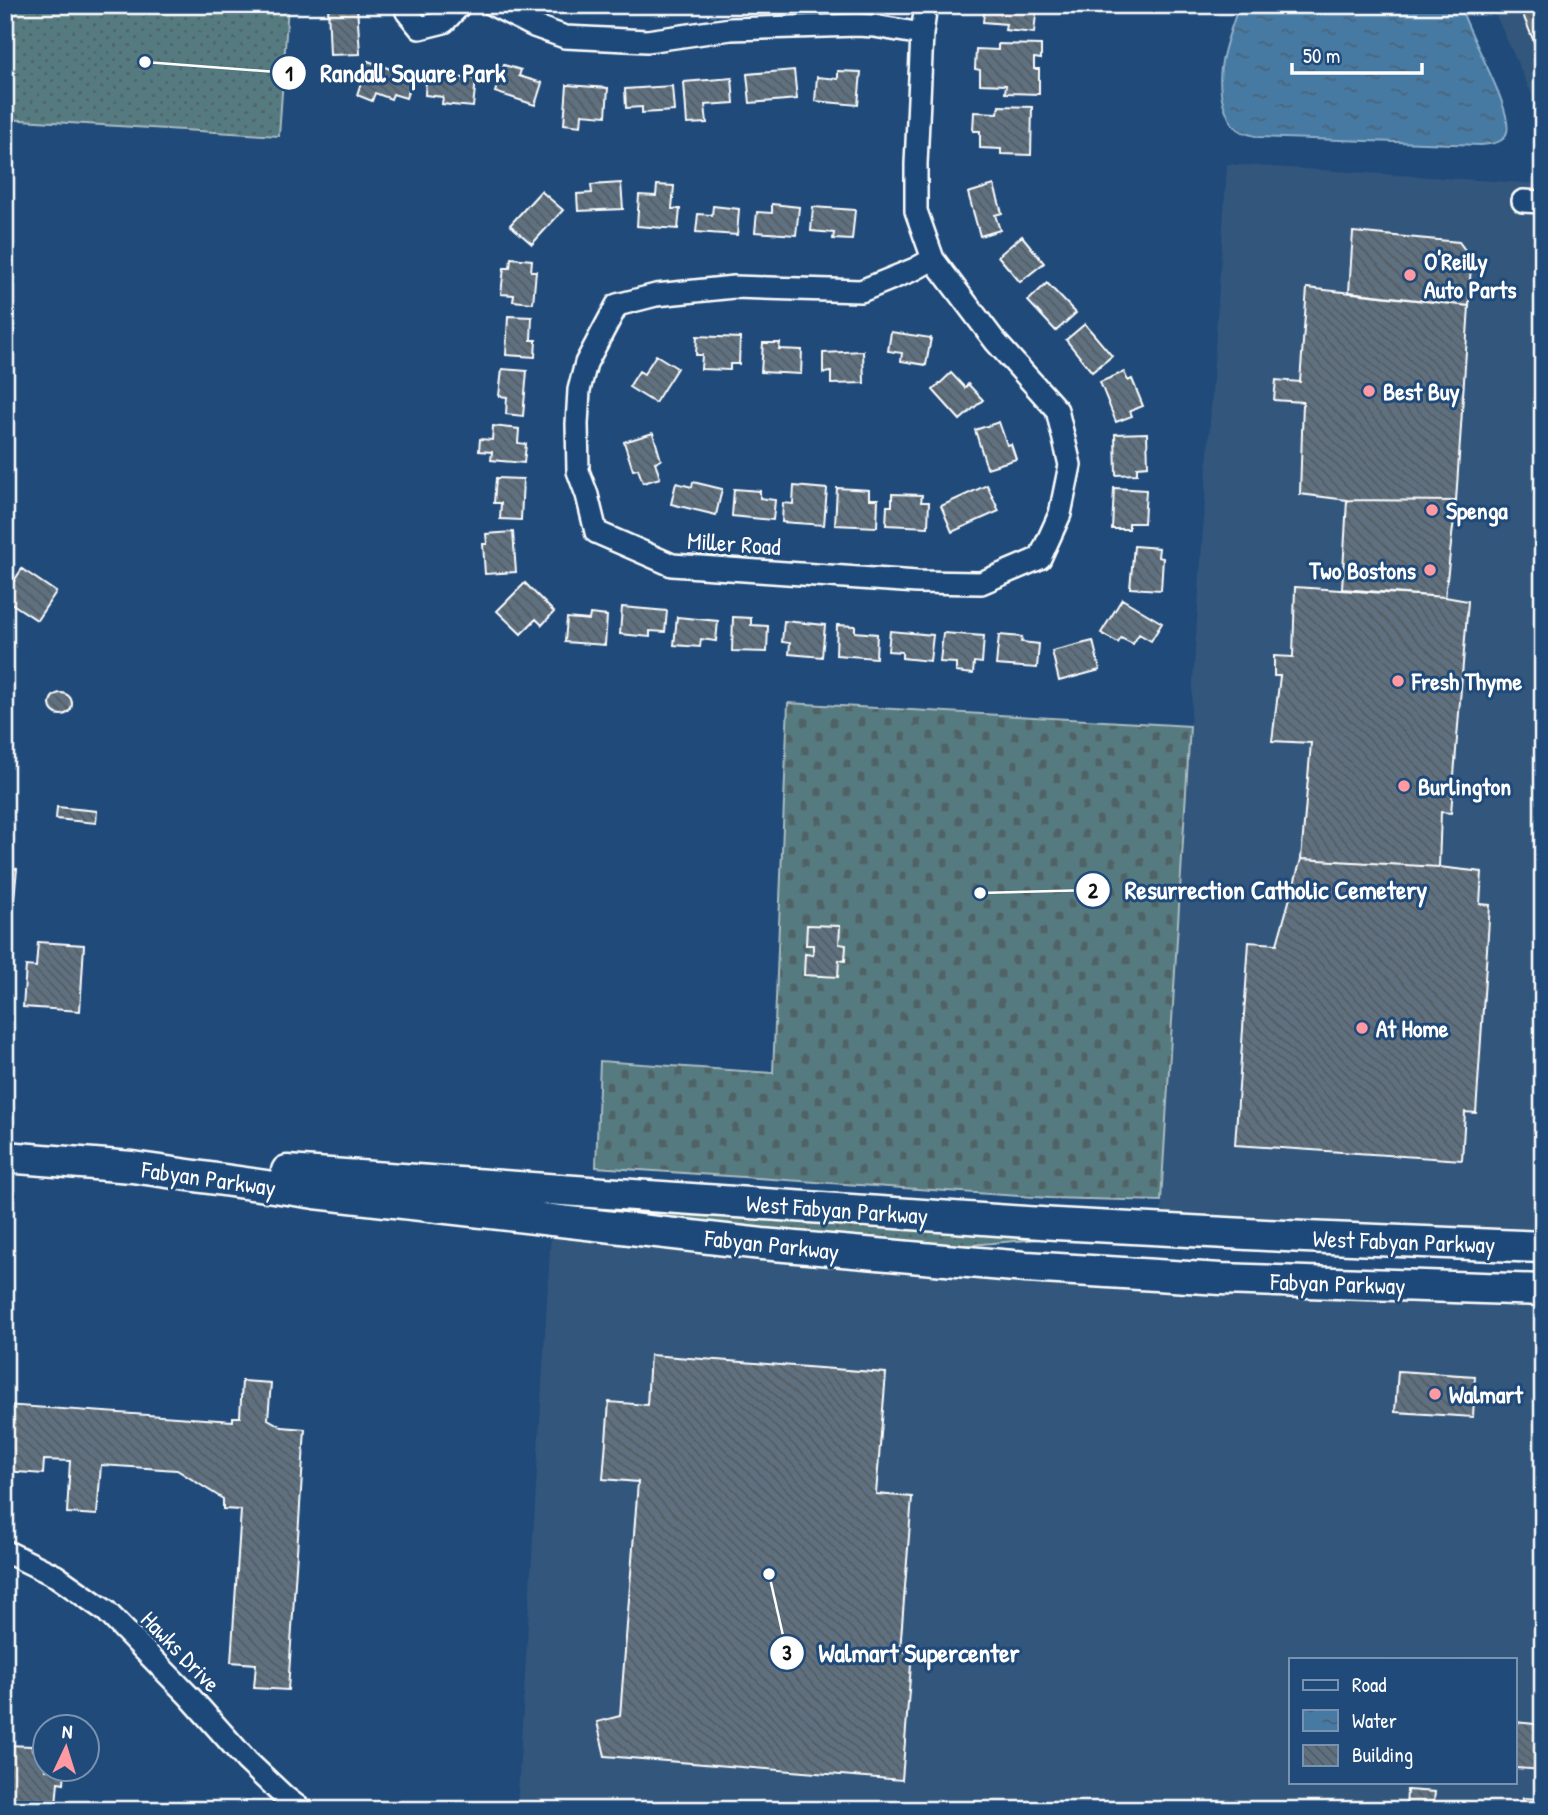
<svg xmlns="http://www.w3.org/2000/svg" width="1548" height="1815" font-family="'Patrick Hand',sans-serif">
<defs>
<pattern id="grass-dots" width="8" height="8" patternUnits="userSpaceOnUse" patternTransform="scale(1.75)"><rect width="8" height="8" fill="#557a80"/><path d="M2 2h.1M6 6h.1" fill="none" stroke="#506366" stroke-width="1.8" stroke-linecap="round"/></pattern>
<pattern id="cemetery-stones" width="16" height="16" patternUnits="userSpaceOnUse" patternTransform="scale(1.75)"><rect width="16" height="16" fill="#557a80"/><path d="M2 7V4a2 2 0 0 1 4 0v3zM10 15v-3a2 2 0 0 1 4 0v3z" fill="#506366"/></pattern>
<pattern id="water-ripples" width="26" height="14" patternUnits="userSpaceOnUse" patternTransform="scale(1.75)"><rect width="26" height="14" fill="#467aa3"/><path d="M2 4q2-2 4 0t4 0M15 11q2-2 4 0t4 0" fill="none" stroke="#496378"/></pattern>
<pattern id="building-back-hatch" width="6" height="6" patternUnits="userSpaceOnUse" patternTransform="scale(1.75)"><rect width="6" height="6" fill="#5f7180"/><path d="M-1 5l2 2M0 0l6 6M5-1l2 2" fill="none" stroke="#545b61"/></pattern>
</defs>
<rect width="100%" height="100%" fill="#1f4a7a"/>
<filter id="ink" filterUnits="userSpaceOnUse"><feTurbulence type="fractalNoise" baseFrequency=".0143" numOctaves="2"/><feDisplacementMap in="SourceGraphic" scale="14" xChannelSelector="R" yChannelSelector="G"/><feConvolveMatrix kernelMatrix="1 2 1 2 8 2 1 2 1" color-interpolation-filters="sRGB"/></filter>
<g filter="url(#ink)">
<!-- built -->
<path fill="#32567c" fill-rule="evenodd" d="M1491,5h52v114z
M1227,164l316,20v1047l-382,-16 29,-489z
M551,1231l449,51 543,23v505h-1026zM1291,1659h224v123h-224z"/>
<!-- grass -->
<path fill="url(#grass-dots)" stroke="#aabcc0" stroke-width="2" d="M5,5h283l-9,131 -274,-17z
M317,1180l722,51 -1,8 -145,13z"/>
<!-- cemetery -->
<path fill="url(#cemetery-stones)" stroke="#aabcc0" stroke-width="2" d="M788,703l402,23 -29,475 -112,-3 -453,-31 4,-106 173,12z"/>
<!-- water -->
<path fill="url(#water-ripples)" stroke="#90afc8" stroke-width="2" d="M1239,5h221c8,29 53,103 47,127 -3,12 -17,12 -27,13l-222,-8c-5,-2 -11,-3 -16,-5 -9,-4 -13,-12 -16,-21 -15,-36 2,-72 13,-106z"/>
<!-- building -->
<path fill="url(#building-back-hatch)" stroke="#fff" stroke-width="2" d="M328,5h29l3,49 -30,1z
M983,5h54l-3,28 -29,-3 1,-6 -23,-2 2,-16z
M1519,5h24v59z
M998,44l43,1v14l-7,-1v11h5v25l-34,-1 1,-8 -26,-1v-14l-5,-1 1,-20 22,1z
M368,61l45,16 -7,21 -13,-4 -2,5 -16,-6 -3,8 -15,-6z
M504,65l17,5 -2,6 23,7 -7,22 -40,-13z
M794,70l3,29 -47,4 -3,-29z
M838,71l23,1 -3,33 -43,-4 2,-24 21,2z
M426,75l50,4 -3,28 -31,-3 1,-7 -18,-2z
M732,78l2,25 -29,2 2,18 -20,1 -3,-42z
M567,85l41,3 -2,28 -24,-2 -1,12 -17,-2z
M672,86l2,25 -32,2v-6l-16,1 -1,-19z
M999,106l33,1 -1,48 -30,-1v-5l-21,-1v-17h-7l1,-19 24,1z
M621,183l2,26 -45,2 -1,-17 15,-1 -1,-8z
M657,185l17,1 -2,23h8l-2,20 -41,-3 2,-31 17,1z
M994,185l8,28 -7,2 5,15 -20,6 -12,-43z
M541,191l22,19 -31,34 -22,-19z
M772,204l27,3 -3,28 -41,-3 2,-20 15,1z
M713,206l26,3 -2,26 -41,-3 2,-18 14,1z
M813,207l42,3 -3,30 -19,-1 1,-6 -23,-2z
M1353,232l106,10 12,16 -2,48 -120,-14z
M1022,236l22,27 -24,19 -22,-26z
M511,258l21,2 -1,11h5l-3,32 -20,-2 1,-6 -13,-1 3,-26h6z
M1047,283l29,30 -20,18 -28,-30z
M1307,288l162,18 -13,195 -109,-1 -47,-6 3,-92 -29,-2 2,-20 24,2z
M508,316l24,1 -1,23h5l-1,17 -29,-2z
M1085,324l27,32 -20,16 -26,-32z
M891,332l40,6 -5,27 -25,-4 1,-8 -14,-2z
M697,336l43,2 -1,26h-9v6l-29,-1 1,-14h-6z
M763,343h17l-1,6 23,1 -1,24 -40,-2z
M863,351l1,32 -33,1v-12l-8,1v-20z
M656,355l21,13 -22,35 -26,-16 10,-16 5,3z
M502,369l25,2 -4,45 -17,-2 1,-17 -8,-1z
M1124,372l4,9 4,-2 11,27 -13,5 2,5 -16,6 -16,-40z
M951,373l14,15 3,-4 15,16 -23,20 -27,-30z
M999,422l8,23 4,-1 5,15 -29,9 -12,-38z
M493,426l26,3 -1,14 8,1 -2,19 -33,-3 1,-8 -13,-1 1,-12 12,1z
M653,433l8,27 -6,2 5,16 -17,5 -5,-14 -5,1 -9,-28z
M1147,433l1,33 -11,1v7l-21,1 -1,-41z
M496,478l27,1 -2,41 -21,-1 1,-16h-7z
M693,482l29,7 -6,26 -45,-11 5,-21 16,4z
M987,485l12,26 -47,21 -11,-26z
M794,486l33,3 -3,36 -42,-3 1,-19 10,1z
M837,488l32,2v9h9l-1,28 -42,-2z
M1114,488l32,2 -2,33h-15v6h-17z
M734,489l26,2v7l15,2 -2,20 -41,-4z
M892,494l30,1 -1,7h8l-1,25 -42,-2 1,-19h5z
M1347,500l109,1 -11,96 -103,-8z
M513,532l3,40 -31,2 -2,-30h4l-1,-10z
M1134,546l25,2 -1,9 5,1 -2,32 -31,-2z
M22,569l34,23 -19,28 -32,-21v-5z
M525,583l29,29 -12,13 -6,-6 -15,15 -24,-23z
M1295,587l150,10 23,4 -17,212 -10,-1 -2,55 -138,-8 10,-116 -39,-2 8,-65h-6v-20l19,1z
M1122,599l40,24 -11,18 -12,-7 -6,10 -12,-6 -3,5 -17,-10z
M622,607l45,4 -2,21 -15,-1v6l-30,-3z
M590,614l17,2 -2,29 -40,-3 2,-24 22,2z
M677,617l41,4 -2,20 -15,-2 -1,8 -26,-2z
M733,617l18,1v7l17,1 -1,26 -35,-1z
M784,621l41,4 -3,32 -33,-3 1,-11 -8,-1z
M837,625l18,1v6l22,2 -1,24 -40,-3z
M890,631l43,4 -3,26 -28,-3v-6l-14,-1z
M943,633l41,3 -2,27 -8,-1 -1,12 -17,-2v-9l-16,-1z
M999,635l23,2 -1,5 18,2 -2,24 -41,-3z
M1093,641l7,29 -41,11 -7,-30z
M50 704a11 11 0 1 1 22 0a11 11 0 1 1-22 0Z
M57,807l40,4 -1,12 -40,-4z
M1301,859l138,8 43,5 -2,32 10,1 -14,208 -11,-1 -3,48 -227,-15 14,-203 28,2z
M5,868l12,1 -7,67 -5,-1z
M807,925l33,1 -1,18 7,1 -1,16 -6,-1 -1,17 -34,-2 1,-21 8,1v-10h-7z
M38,942l46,3 -4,66 -57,-4 3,-41 10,1z
M5,1005l6,1 -3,30h-3z
M650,1355l236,18 -10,121 36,3 -12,154 12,1 -10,128 -297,-24 -8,-34 23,-6 18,-234 -35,-3 6,-77 38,3z
M1398,1371l77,5 -2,41 -78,-5z
M242,1381l29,2 -3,36 14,8 23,2 -17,261 -34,-2 2,-24 -25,-2 10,-152 -18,-1v-10l-46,-29 -76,-5 -4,50 -30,-2 3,-52 -26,-1 -1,14 -38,-3v-66l228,16v-4h7z
M1515,1722l28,3v45l-28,-2z
M5,1745l27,1v4l6,1v-4l8,1v22h19l-1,13 -6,-1 -2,23 -11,-1v4l-11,-1v-4h-9v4l-20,-2z
M1407,1790l28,2 -1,10 88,6 1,-10 20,1v11h-137z"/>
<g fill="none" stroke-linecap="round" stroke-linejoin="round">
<defs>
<path id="street" d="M410,5l-3,7 13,16 24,-6 16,-17
M493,5l41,21 31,11 82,4 84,-12 126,-4 17,1 48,8
M926,5l-4,29 -6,130v47l17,48 62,82 62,69 13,55 -10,49 -20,44 -59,25 -64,-1 -245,-17 -76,-33 -9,-37 -9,-24 -1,-47 2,-34 7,-27 31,-58 39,-10 78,-8 127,4 54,-22 18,-10
M1523,201l20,1
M5,1551l51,25 50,35 84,86 57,64 38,36 17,13"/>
<path id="secondary" d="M5,1157l127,10 183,26 447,51 264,23 195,12 322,11
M287,1171l769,53 249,13 238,10"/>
</defs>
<!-- street casing -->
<use href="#street" stroke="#fff" stroke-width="26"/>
<!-- secondary casing -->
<use href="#secondary" stroke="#fff" stroke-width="35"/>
<!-- street -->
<use href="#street" stroke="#1f4a7a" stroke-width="21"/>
<!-- secondary -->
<use href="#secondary" stroke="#1f4a7a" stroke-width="30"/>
</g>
</g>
<!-- markers -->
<g fill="#ff9aa2" stroke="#1f4a7a" stroke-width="2.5">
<circle cx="1410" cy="275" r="7"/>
<circle cx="1369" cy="391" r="7"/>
<circle cx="1432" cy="510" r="7"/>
<circle cx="1430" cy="570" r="7"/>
<circle cx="1398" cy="681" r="7"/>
<circle cx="1404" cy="786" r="7"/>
<circle cx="1362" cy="1028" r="7"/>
<circle cx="1435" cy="1394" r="7"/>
</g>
<g text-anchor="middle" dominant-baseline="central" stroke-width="6" stroke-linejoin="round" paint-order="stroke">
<!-- poi labels -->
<g font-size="24" font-weight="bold" fill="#fff" stroke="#1f4a7a" text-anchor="start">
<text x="1424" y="261">O'Reilly<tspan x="1424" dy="28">Auto Parts</tspan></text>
<text x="1383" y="391">Best Buy</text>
<text x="1446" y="510">Spenga</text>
<text x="1416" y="570" text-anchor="end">Two Bostons</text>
<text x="1412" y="681">Fresh Thyme</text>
<text x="1418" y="786">Burlington</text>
<text x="1376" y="1028">At Home</text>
<text x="1449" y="1394">Walmart</text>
</g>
<!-- street labels -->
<g font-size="24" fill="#fff" stroke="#1f4a7a">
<text transform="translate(734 543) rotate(4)">Miller Road</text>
<text transform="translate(209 1178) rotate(8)">Fabyan Parkway</text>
<text transform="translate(837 1209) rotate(4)">West Fabyan Parkway</text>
<text transform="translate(1404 1241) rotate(2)">West Fabyan Parkway</text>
<text transform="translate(772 1244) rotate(6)">Fabyan Parkway</text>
<text transform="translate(1338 1283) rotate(2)">Fabyan Parkway</text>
<text transform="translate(181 1651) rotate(46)">Hawks Drive</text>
</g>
</g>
<!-- callouts -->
<path fill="none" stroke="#fff" stroke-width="2.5" d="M145 62L289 73M980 893L1093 890M769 1574L787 1653"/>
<g fill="#fff" stroke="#1f4a7a" stroke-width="2.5">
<circle cx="145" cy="62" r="7"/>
<circle cx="980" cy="893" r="7"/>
<circle cx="769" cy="1574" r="7"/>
<circle cx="289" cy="73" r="18"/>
<circle cx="1093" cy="890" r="18"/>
<circle cx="787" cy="1653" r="18"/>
</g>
<g font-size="21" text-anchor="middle" font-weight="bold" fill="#111">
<text x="289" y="81">1</text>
<text x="1093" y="898">2</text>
<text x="787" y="1660">3</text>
</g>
<g font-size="26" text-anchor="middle" font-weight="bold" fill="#fff" stroke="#1f4a7a" stroke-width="6" stroke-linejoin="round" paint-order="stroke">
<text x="413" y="82">Randall Square Park</text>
<text x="1276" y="899">Resurrection Catholic Cemetery</text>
<text x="919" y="1662">Walmart Supercenter</text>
</g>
<!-- margin -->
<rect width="1548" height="1815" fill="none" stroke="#1f4a7a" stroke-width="28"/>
<rect x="14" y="14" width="1520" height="1787" fill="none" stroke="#fff" stroke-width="2.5" filter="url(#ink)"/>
<!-- legend -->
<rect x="1289" y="1658" width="228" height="126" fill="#1f4a7a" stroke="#7992af" stroke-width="2"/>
<rect x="1303" y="1680" width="35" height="10" fill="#1f4a7a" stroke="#7992af" stroke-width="2"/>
<text x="1352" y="1692" font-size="21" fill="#ffffff">Road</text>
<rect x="1303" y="1710" width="35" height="21" fill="url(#water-ripples)" stroke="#7992af" stroke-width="2"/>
<text x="1352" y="1728" font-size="21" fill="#ffffff">Water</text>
<rect x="1303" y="1745" width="35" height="21" fill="url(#building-back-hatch)" stroke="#7992af" stroke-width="2"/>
<text x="1352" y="1762" font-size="21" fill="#ffffff">Building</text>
<!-- north arrow -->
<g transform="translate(66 1748) rotate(4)"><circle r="33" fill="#1f4a7a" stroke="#7992af" stroke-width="2"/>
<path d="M0-5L12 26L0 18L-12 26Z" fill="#ff9aa2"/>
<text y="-10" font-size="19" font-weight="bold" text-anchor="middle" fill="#ffffff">N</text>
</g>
<!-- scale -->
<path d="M1292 63v10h130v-10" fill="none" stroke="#ffffff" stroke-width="3.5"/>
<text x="1303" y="63" font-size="21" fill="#ffffff" stroke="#1f4a7a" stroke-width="5" paint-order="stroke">50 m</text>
</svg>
